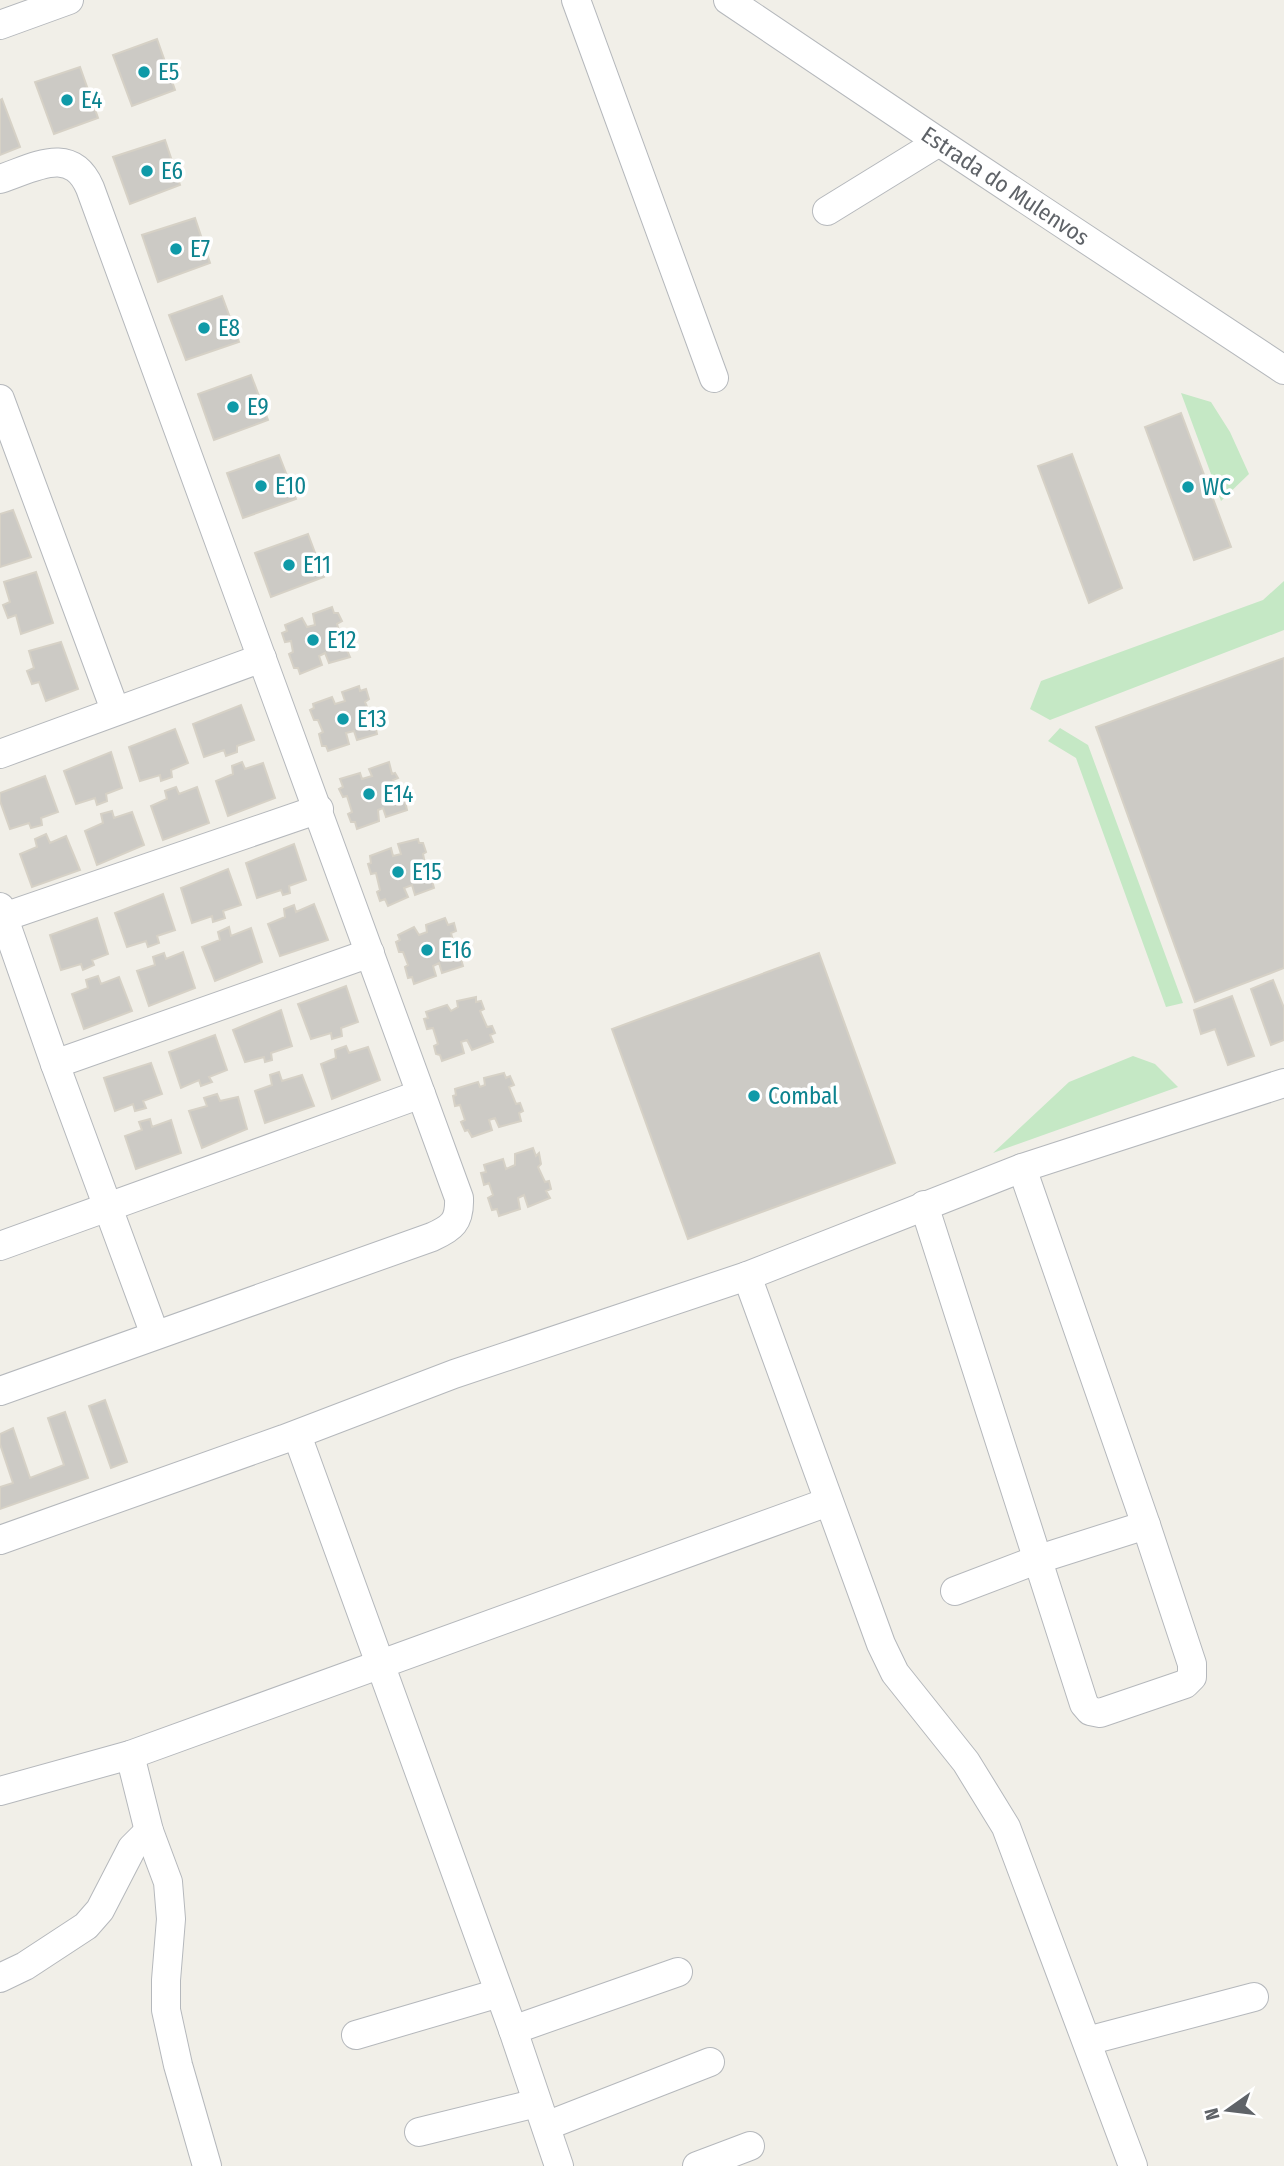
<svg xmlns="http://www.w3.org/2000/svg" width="1284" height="2166" font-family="'Fira Sans Condensed',sans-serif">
<rect width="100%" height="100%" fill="#f1efe8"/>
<!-- green -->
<path fill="#c5e8c5" d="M1181,393l30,9 19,30 19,42 -28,27z
M1284,581v49l-234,90 -20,-11 11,-28 222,-81z
M1060,728l28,17 95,258 -17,4 -90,-249 -28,-17z
M1133,1056l22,8 23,23 -185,66 76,-71z"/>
<!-- building -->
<path fill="#cccac5" stroke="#d6d1c6" stroke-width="2" d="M157,39l18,51 -43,16 -19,-51z
M80,67l18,51 -44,16 -19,-52z
M2,99l18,48 -20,8v-55z
M165,140l15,45 -50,19 -17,-47z
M195,218l15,45 -52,19 -16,-47z
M222,296l17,46 -53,18 -17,-45z
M251,375l17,45 -54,20 -16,-46z
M1181,413l50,134 -37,13 -49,-133z
M1072,454l50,134 -33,15 -51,-137z
M279,455l17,44 -53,19 -16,-45z
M13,510l18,47 -31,10v-53z
M308,534l16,43 -53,20 -16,-44z
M36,572l17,51 -32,11 -5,-19 -8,3 -5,-13 7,-3 -6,-20z
M332,607l2,6h4l4,8 -5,3 5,17 6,-2 3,7 -5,2 4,9 -21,6 -4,-10 -6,3 3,9 -22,9 -2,-6h-4l-5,-14 4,-2 -2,-11 -6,1 -3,-9 5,-2 -2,-6 17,-7 5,9 8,-2 -2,-11z
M61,642l17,47 -32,12 -7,-19 -7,2 -5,-13 7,-3 -5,-17z
M1284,658v310l-89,34 -99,-275z
M359,686l1,5 6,-2 3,10 -4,3 7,17 4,-1 3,7h-4l2,9 -20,6 -3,-9 -8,2 3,11 -21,7 -2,-5h-4l-3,-12 4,-2 -5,-12h-4l-4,-10 4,-2 -1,-4 19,-7 3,7 10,-3 -3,-9z
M241,705l13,35 -17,6v6l-11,4 -2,-6 -20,7 -11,-33z
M175,729l13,34 -17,7 1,7 -11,4 -1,-6 -20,6 -11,-34z
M111,752l11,36 -16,6 1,7 -10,4 -2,-7 -19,6 -12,-33z
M242,762l3,7 18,-6 12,35 -47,18 -12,-35 17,-7 -1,-8z
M389,762l3,12 3,-1 3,5 -5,2 4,16 8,-3 3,6 -3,2 2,9 -21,7 -3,-9 -5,2 1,11 -22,8 -2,-7h-4l-3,-8 4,-2 -5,-16 -4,1 -4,-8 4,-2 -3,-8 20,-6 2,6 10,-3 -3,-7z
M45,776l13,36 -17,6 1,7 -11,3 -2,-5 -19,6 -10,-28v-8z
M176,787l3,7 18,-7 12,36 -46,17 -12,-34 16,-7 -2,-8z
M112,811l2,7 18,-6 12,33 -47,20 -12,-34 18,-8 -2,-9z
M46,834l4,9 16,-7 14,34 -48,17 -12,-33 17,-7 -2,-8z
M418,839l1,4h4l3,9 -3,2 4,19 7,-2 3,9 -5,1 2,7 -19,7 -3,-10 -8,3 4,9 -20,9 -3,-7 -5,2 -3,-9 3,-2 -4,-17 -5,1 -3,-10 3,-1 -1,-7 21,-8 2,8 8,-2 -3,-10z
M294,844l12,36 -17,6 1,7 -7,2 -2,-5 -24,8 -11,-35z
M228,869l13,36 -18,6 2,7 -12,4 -1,-6 -20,7 -11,-35z
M163,894l12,36 -18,6 2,7 -11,4 -2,-6 -19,6 -12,-34z
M314,904l14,36 -48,16 -12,-32 17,-7 -1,-8 10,-4 2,7z
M97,918l11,36 -16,6 2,5 -11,5 -2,-6 -20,6 -11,-35z
M445,918l3,7 6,-2 2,8 -5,2 5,20 5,-4 4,9 -4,1 2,7 -21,7 -3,-10 -6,3 3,10 -22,8 -2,-7 -4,1 -3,-11 3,-2 -5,-13h-4l-3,-10 4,-2 -2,-5 16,-8 5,8 8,-3 -1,-7z
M229,927l2,9 20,-8 11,34 -47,19 -13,-34 18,-7 -2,-8z
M183,952l12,36 -46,18 -12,-35 18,-6 -2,-8 11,-4 2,6z
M819,953l76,210 -207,76 -76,-210z
M98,976l3,8 18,-7 13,34 -48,18 -12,-35 16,-6 -2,-8z
M1273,980l11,28v32l-13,5 -20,-56z
M346,986l12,36 -17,6 1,8 -10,3 -1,-6 -20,6 -13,-35z
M1232,996l22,60 -26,9 -13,-36 -14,5 -7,-24z
M476,997v5l5,-1 3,8 -4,2 7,16 5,-1 3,7 -5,2 3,7 -21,8 -5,-10 -6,2 3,11 -22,8 -2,-6 -4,-1 -2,-8 4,-2 -5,-16 -6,1 -3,-10 4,-1 -2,-6 21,-7 4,6 7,-4 -1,-6z
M281,1010l11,36 -21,7 1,7 -7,2 -1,-5 -19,5 -12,-32z
M215,1035l12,35 -18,7 3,5 -11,4 -2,-6 -18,8 -12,-36z
M346,1046l3,7 19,-6 12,33 -48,19 -11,-35 15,-6 -1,-8z
M151,1063l11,31 -19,7 3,7 -11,3 -2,-7 -18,7 -11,-33z
M279,1072l3,9 20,-6 12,31 -49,17 -10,-32 17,-6 -2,-10z
M504,1073l2,5 4,-2 4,9 -5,2 7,17 4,-1 3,8 -4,2 2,8 -22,6 -4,-9 -6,2 3,10 -20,7 -4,-7 -3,1 -4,-9 4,-2 -5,-15 -5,1 -2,-10 3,-1 -1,-6 23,-7 2,5 5,-2 -1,-7z
M217,1094l3,7 18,-4 9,32 -45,19 -13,-37 18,-5 -3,-8z
M150,1119l2,8 19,-7 10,33 -45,16 -11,-33 17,-6 -3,-8z
M533,1148l3,8 3,-3 2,11 -3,3 7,15 4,-1 2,8 -5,2 4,7 -22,9 -4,-12 -6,3 2,11 -21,7 -2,-7 -5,1 -4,-12 5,-3 -4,-12 -5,2 -3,-12 5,-1 -2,-7 19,-6 3,10 9,-4v-11z
M105,1400l22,62 -16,6 -22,-62z
M65,1412l23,66 -88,31v-22l13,-4 -13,-39v-10l13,-6 17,50 34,-13 -16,-47z"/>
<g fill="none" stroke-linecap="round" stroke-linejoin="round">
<defs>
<g id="minor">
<path d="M576,0l138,378"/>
<path id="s1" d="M728,0l211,142 345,228"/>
<path d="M0,25l69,-25"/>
<path d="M0,179c34,-11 71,-35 90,9l369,1010c1,24 -7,30 -27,39l-432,154"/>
<path d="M827,211l112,-69"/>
<path d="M0,399l115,311"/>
<path d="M0,754l262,-96"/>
<path d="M0,907l55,157 100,271"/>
<path d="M4,917l315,-108"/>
<path d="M55,1064l315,-111"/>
<path d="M924,1205l160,499 6,7 10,2 85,-29 7,-7v-13l-46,-139 -124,-357"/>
<path d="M0,1246l421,-152"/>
<path d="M747,1276l134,368 14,29 71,89 40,65 127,339"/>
<path d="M297,1435l216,595 46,136"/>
<path d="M0,1540l284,-101 170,-65 293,-98 275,-108 262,-85"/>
<path d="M955,1591l84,-32 107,-34"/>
<path d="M130,1755l19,76 19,51 3,37 -5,61v30l12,55 29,101"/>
<path d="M0,1791l130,-36 698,-253"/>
<path d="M0,1978l25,-12 61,-40 14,-16 32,-62 17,-17"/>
<path d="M513,2030l165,-58"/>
<path d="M356,2035l143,-42"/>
<path d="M1087,2041l167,-44"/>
<path d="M546,2126l164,-64"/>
<path d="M419,2132l118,-29"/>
<path d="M697,2166l53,-20"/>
</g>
</defs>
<!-- minor casing -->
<use href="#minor" stroke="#b5b8bc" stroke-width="30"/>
<!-- minor -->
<use href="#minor" stroke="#fff" stroke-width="28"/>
</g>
<!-- markers -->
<g fill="#0f9aa8" stroke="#fff" stroke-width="2.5">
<circle cx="144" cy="72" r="7"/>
<circle cx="67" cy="100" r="7"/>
<circle cx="147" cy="171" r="7"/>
<circle cx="176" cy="249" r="7"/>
<circle cx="204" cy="328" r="7"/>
<circle cx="233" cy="407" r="7"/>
<circle cx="261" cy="486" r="7"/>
<circle cx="1188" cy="487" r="7"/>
<circle cx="289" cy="565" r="7"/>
<circle cx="313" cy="640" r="7"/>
<circle cx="343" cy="719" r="7"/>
<circle cx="369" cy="794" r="7"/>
<circle cx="398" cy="872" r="7"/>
<circle cx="427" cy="950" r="7"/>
<circle cx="754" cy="1096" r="7"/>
</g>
<g text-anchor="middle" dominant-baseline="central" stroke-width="7" stroke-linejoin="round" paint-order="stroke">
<!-- culture labels -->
<g font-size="23" fill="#0d838f" stroke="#fff" text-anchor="start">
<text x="158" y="72">E5</text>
<text x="81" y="100">E4</text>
<text x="161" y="171">E6</text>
<text x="190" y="249">E7</text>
<text x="218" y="328">E8</text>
<text x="247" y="407">E9</text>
<text x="275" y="486">E10</text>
<text x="1202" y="487">WC</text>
<text x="303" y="565">E11</text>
<text x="327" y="640">E12</text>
<text x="357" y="719">E13</text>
<text x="383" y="794">E14</text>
<text x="412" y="872">E15</text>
<text x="441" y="950">E16</text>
<text x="768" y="1096">Combal</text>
</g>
<!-- street labels -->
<g font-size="23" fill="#5f6368" stroke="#fff">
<text stroke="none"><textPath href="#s1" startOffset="334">Estrada do Mulenvos</textPath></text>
</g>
</g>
<!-- north arrow -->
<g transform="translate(1228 2110) rotate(256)" stroke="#ffffff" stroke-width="5" paint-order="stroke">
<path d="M0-5L12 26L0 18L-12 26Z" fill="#5f6368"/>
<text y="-10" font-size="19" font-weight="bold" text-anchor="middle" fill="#5f6368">N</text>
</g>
</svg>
